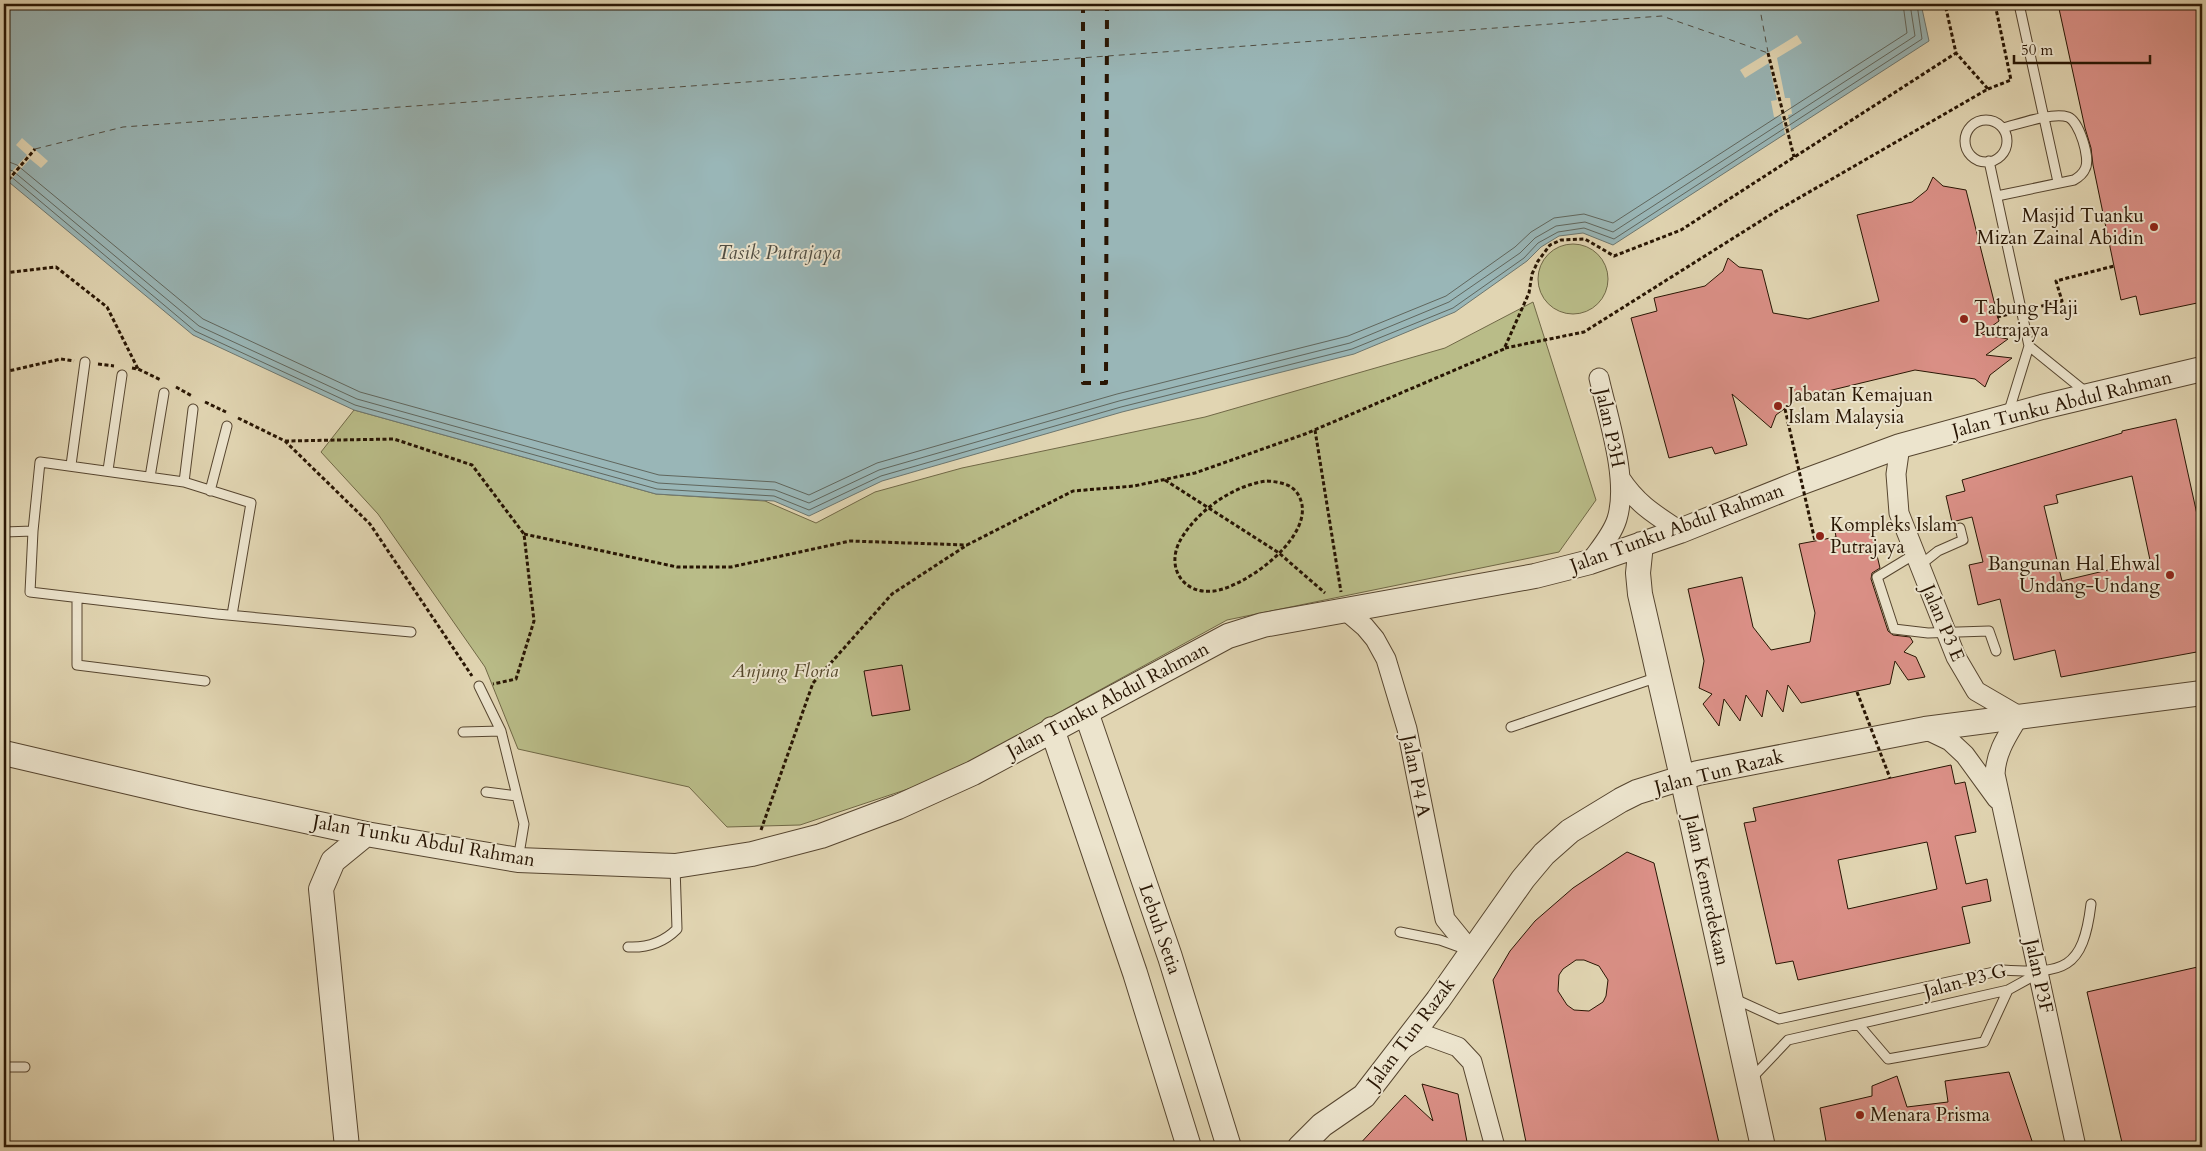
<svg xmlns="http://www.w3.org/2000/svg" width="2206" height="1151" font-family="Cardo,serif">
<rect width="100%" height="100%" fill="#e1d5b2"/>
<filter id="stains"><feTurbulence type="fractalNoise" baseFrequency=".004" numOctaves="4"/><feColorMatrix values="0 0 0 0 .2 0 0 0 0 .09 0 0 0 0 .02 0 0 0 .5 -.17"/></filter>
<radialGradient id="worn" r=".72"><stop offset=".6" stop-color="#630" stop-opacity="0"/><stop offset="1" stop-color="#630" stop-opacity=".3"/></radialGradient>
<!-- green -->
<path fill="#b9bc88" stroke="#706846" d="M1538 279a35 35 0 1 1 70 0a35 35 0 1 1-70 0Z
M1533,302l63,198 -37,52 -332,68 -289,159 -138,46 -73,2 -38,-40 -171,-38 -33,-82 -107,-153 -57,-62 33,-42 302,84 109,7 51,22 59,-31 87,-24 243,-51 240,-69z"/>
<!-- water -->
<path fill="#99b6b7" stroke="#6c766f" d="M4,4h1917l8,37 -316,204 -30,-12 -24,3 -18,11 -14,14 -72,51 -101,42 -232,58 -240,69 -73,35 -35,-15 -118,-7 -302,-84 -161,-75 -189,-157z"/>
<!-- pier -->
<path fill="#e1d5b2" d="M1797,35l5,8 -25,15 8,40h5l2,16 -4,1 3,15 -6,4 -4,-18 -7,1 -3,-16 6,-1 -8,-37 -24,15 -5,-8z
M22,138l26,23 -7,7 -11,-9 -21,23 -4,-3 22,-24 -11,-10z"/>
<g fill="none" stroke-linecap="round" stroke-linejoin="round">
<!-- shore -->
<path stroke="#60665d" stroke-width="1" d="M4,160l13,5 186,154 157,73 299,83 116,7 34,13 68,-32 240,-69 231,-58 98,-40 69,-49 16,-15 23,-14 30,-4 29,9 294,-190 -4,-29
M4,168l9,3 186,155 158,73 301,84 117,7 34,13 70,-33 240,-69 231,-58 99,-41 71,-49 15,-15 21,-12 29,-4 28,10 302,-196 -5,-32
M4,174l5,1 186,156 160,74 302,84 117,7 35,14 72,-34 240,-69 231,-58 101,-41 71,-50 14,-15 20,-11 26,-4 30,11 308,-200 -5,-35"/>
<!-- ferry -->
<path stroke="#504d42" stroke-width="1" stroke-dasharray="6 5" stroke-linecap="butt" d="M1759,4l9,48
M35,149l88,-22 1539,-111 106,37"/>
</g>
<!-- building -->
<path fill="#db9087" stroke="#281503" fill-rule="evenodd" d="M2058,4h144v298l-62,13 -4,-19 -15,4 -28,-135 -2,-17 -6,-20z
M1933,177l10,9 23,4 33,131 -18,13 27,5 -22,16 26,3 -22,17 -5,12 -10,-8 -60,-9 -116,28 -23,17 -5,13 -39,-34 15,51 -32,9 -3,-7 -43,11 -38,-140 26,-7 -3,-13 51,-12 18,-15 5,-13 11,9 23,3 11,43 35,6 71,-18 -22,-86 55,-13 15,-12z
M2176,419l26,118v114l-141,26 -6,-27 -41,10 -14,-61 -22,6 -9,-40 14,-3 -11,-45 -20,5 -6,-26 19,-5 -3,-11 160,-47v-2zM2132,476l18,84 -88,21 -18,-75 14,-3 -2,-8z
M1865,524l1,7 5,-1 9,38 -8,5 -1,6 17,52 5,4 17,2 3,5 -9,10 12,5 9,20 -17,3 -13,-19 -5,23 -89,19 -13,-18 -5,27 -16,-22 -5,27 -16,-22 -6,26 -16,-22 -5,27 -16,-22 9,-10 -13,-6 5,-27 -16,-72 54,-12 11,50 18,23 39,-8 5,-29 -16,-69 37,-7 -1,-6z
M902,665l8,45 -38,6 -8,-45z
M1951,765l4,19 10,-2 11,50 -21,4 11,48 21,-5 4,22 -29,6 8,36 -172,37 -5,-19 -17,3 -32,-141 12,-2 -3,-13zM1927,842l10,47 -89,20 -10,-49z
M1627,852l27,11 66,284h-193l-34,-167 17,-29 25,-30 38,-33zM1576,960h8l15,6 9,14 -2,16 -3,6 -14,9 -15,-1 -7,-5 -9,-14 1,-16 4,-6z
M2202,966v181h-79l-36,-155z
M2009,1072l25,75h-207l-7,-39 52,-12v-10l25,-10 10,31 41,-5 -3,-21z
M1422,1084l36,10 10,53h-111l48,-52 28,26z"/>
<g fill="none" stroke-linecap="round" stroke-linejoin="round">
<defs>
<path id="service" d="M2019,4l39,178
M1965 141a21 21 0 1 1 42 0a21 21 0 1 1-42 0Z
M1989,161l40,185 -21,68
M1997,196l77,-16c5,-3 9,-6 11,-11 6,-10 -6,-48 -17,-52 -16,-5 -49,7 -65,11
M2029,346l58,47
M193,409l-9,73 67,21 -19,112
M71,465l14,-103
M108,470l14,-95
M150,477l14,-84
M184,482l-144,-20 -7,69 -3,61 187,22 194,18
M210,491l17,-65
M4,532l29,-1
M1915,554l-38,23 17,52 34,4 61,-2 7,20
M1919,566l19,-15 25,-11 -3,-12
M77,598v67l128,16
M479,686l22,45 23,93 -6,36
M1511,727l147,-50
M463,732l38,-1
M486,792l31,4
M1400,932l40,8 25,9
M628,947c19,1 35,-4 49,-18l-2,-63
M1735,999l44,20 224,-49c61,4 80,0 88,-66
M1858,1024l30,35 96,-17 24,-52
M4,1067h21
M1751,1079l37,-39 220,-50 31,-17"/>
<path id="minor" d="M1900,446l-4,28 3,39 57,144 20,34 43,25c-11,19 -23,35 -24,58l81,373
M1620,478c17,26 34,36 60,53
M1590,562c10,-14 22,-27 27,-43 12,-39 -9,-101 -18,-141
M1344,609l21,18 10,12 11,20 21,70 38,190 26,32
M1925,729l25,12 15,14 32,44
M1405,1048l20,-13 33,12 14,15 23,85"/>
<path id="tertiary" d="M1641,544l-3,29 2,21 42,183 81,370
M1086,712l84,245 59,190
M1052,729l83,244 54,174
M4,753l189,44 173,37 152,26 157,6 77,-12 69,-18 77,-29 75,-34 255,-137 35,-11 272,-49 55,-14 90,-31 117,-47 103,-38 142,-39 160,-38
M347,1147l-26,-258 12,-28 33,-27
M1300,1147l22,-22 42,-29 74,-96 85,-121 21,-25 26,-23 51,-31 16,-8 61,-19 227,-44 277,-36"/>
</defs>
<!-- service casing -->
<use href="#service" stroke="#56452f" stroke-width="11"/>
<!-- minor casing -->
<use href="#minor" stroke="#56452f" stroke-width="21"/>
<!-- tertiary casing -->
<use href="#tertiary" stroke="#56452f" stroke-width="26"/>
<!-- path -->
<path stroke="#281503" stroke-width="3" stroke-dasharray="4 2.5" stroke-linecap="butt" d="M1768,53l26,104
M1988,89l23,-9 -16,-76
M4,185l31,-36
M4,273l52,-6 51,40 31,62
M1505,348l79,-16 194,-122 210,-121 -32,-36
M98,364l16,2
M132,368l6,1 23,11
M4,372l57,-13 13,2
M176,387l16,9
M205,402l21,10
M238,418l47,23 85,83 102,152
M1315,430l26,162
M285,441l109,-2 78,26 52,69 10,87 -18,58 -23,5
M1165,480l114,73 46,40
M1267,481c13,1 26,3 32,15 20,38 -53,91 -85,95 -32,4 -49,-25 -33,-52 17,-29 53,-54 86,-58z
M524,534l153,33h54l119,-26 117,4
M761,830l52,-147 79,-89 75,-49 106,-54 61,-5 61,-13 110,-39 199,-85 25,-56 3,-19 6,-13 12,-16 11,-5 24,-1 29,17 67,-26 275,-177 -11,-49"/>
<!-- service -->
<use href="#service" stroke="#ece4cd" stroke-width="9"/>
<!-- minor -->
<use href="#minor" stroke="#ece4cd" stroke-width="19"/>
<!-- tertiary -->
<use href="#tertiary" stroke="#ece4cd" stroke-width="24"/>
<!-- rail -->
<path stroke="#281503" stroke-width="4" stroke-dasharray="9 9" stroke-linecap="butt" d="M1083,4v379h23l1,-379"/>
<!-- path-bridge -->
<path stroke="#281503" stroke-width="3" stroke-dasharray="4 2.5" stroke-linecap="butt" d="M1997,317l65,-16 -6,-20 58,-15
M1785,409l30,132
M1857,692l33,86"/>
</g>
<!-- markers -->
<g fill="#8f2418" stroke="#ece4cd" stroke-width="2">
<circle cx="2154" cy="227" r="5"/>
<circle cx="1964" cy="319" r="5"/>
<circle cx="1778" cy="406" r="5"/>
<circle cx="1820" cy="536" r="5"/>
<circle cx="2170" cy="575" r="5"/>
<circle cx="1860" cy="1115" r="5"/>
</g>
<g text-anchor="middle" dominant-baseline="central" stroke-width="4" stroke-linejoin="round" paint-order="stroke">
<!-- poi labels -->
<g font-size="19" fill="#281503" stroke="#ece4cd" text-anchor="start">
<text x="2144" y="216" text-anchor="end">Masjid Tuanku<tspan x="2144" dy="22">Mizan Zainal Abidin</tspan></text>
<text x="1974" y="308">Tabung Haji<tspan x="1974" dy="22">Putrajaya</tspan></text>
<text x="1788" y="395">Jabatan Kemajuan<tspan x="1788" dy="22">Islam Malaysia</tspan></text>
<text x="1830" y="525">Kompleks Islam<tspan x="1830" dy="22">Putrajaya</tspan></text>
<text x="2160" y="564" text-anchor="end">Bangunan Hal Ehwal<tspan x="2160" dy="22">Undang-Undang</tspan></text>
<text x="1870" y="1115">Menara Prisma</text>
</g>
<!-- street labels -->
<g font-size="19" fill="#281503" stroke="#ece4cd">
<text transform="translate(2062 404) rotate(-14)">Jalan Tunku Abdul Rahman</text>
<text transform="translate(1610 428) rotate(78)">Jalan P3H</text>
<text transform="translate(1677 528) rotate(-20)">Jalan Tunku Abdul Rahman</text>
<text transform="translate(1943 623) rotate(67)">Jalan P3 E</text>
<text transform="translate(1108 700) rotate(-28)">Jalan Tunku Abdul Rahman</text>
<text transform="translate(1719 772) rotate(-14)">Jalan Tun Razak</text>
<text transform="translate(1416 776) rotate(79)">Jalan P4 A</text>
<text transform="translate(424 841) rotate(10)">Jalan Tunku Abdul Rahman</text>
<text transform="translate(1707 890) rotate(78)">Jalan Kemerdekaan</text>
<text transform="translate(1160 929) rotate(71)">Lebuh Setia</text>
<text transform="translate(2039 976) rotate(78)">Jalan P3F</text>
<text transform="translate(1965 981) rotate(-15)">Jalan P3 G</text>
<text transform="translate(1411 1033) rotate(-53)">Jalan Tun Razak</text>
</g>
<!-- park labels -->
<g font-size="19" font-style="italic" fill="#54472b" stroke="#ece4cd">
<text x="785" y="671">Anjung Floria</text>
</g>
<!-- water labels -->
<g font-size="20" font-style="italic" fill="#504d42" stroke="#ece4cd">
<text x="779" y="252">Tasik Putrajaya</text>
</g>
</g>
<!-- margin -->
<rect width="2206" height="1151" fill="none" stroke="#e1d5b2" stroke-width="20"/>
<rect x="5" y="5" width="2196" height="1141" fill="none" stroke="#281503" stroke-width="2.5"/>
<rect x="10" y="10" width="2186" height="1131" fill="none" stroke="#281503"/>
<!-- scale -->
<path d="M2014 55v8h136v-8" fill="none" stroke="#281503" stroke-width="2.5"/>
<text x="2021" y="55" font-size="15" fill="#281503" stroke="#ece4cd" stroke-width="4" paint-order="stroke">50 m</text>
<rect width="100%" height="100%" filter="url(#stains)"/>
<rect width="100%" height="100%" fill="url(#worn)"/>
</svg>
